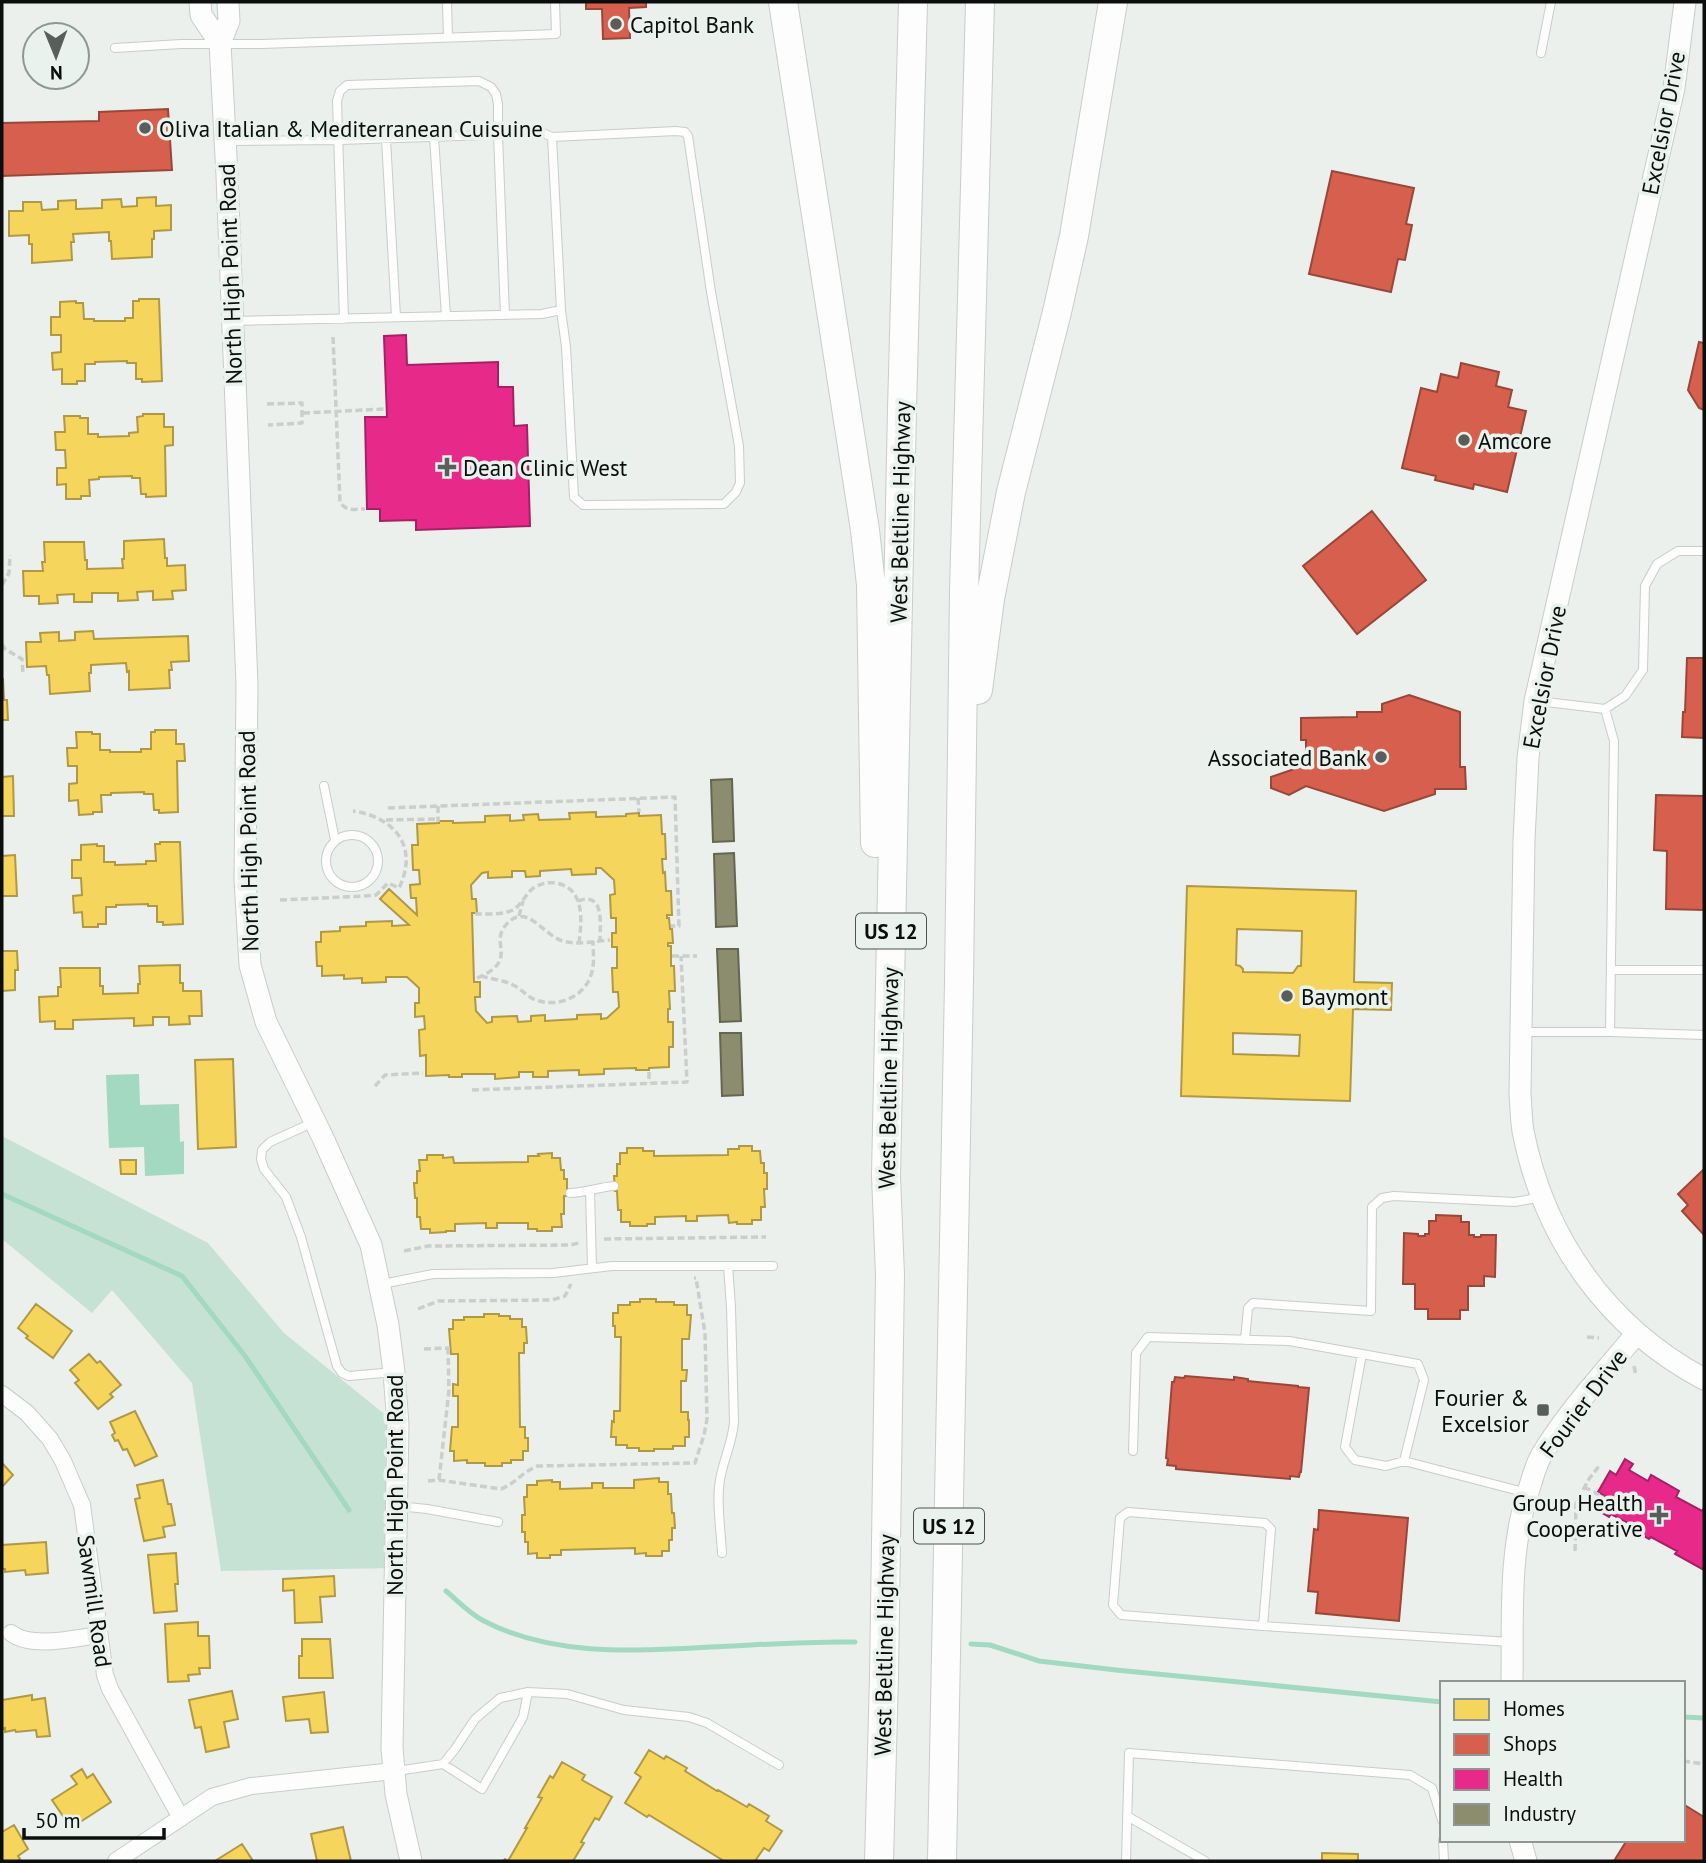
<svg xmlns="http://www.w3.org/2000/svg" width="1706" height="1863" font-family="'PT Sans',sans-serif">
<rect width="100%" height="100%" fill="#ebf0ed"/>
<!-- green -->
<path fill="#c6e2d4" d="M2,1136l206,107 76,90 114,92 -3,143 -174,3 -29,-188 -80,-93 -20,23 -90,-74z"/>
<!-- water -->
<path fill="#a2d9c0" d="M139,1074l1,31 39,-1 1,38 4,-1v33l-39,2 -1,-29 -35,1 -3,-73z"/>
<!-- homes -->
<path fill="#f6d55c" stroke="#b09944" stroke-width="2" fill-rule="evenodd" d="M156,197v9l15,-1v25l-17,1v8h-2v18l-40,2 -1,-18h-2v-9l-36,2 1,8h-3l1,18 -40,3v-19h-3v-9l-20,1v-25h14v-9h18l1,8 16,-1v-8l18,-1v9l26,-1v-8l19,-1 1,8 15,-1v-8z
M139,299h20l3,82 -20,1v-3h-6v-16h-9v-2l-32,1v2h-10v17h-8v3h-15v-15l-9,1 -1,-17 9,-1v-17h-10v-18h9v-15l16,-1v2h7l1,16h10v2h31v-3h8v-17h6z
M143,414h21v13h9v18l-8,1 1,50 -20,1v-3h-5l-1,-16h-8v-2l-33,1v2l-10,1 1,16h-9v3h-15v-15l-9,1v-17h9l-1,-18h-9l-1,-18h10l-1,-16h16v2h8v16h10v3l31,-1v-3l9,-1 -1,-15 6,-1z
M164,539l1,19h2v8l18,-1 1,25 -14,1 1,8 -20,1v-9l-16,1 1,8 -20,1v-8h-26v9h-18v-8l-17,1 1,8 -19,1v-8h-15l-1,-25h20l-1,-9h3l-1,-20h40l1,18h2v9l36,-1 -1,-9h2v-18z
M93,631l1,8 94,-3 1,25 -18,1 1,8h-3l1,18 -41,2v-19l-2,1 -1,-9 -35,2v8h-2l1,18 -40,3 -1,-19h-2l-1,-9 -19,1 -1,-25h15l-1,-9 19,-1v9l16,-1v-8z
M2,679h1l1,21h3l1,20h-6z
M155,730h21v14h8l1,17h-8l1,51 -19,1v-3h-5l-1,-16h-9v-2l-33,1v2h-10l1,17h-9v2l-14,1 -1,-15 -9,1v-17l8,-1v-17h-9l-1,-18h10l-1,-16h16v2h8v16h10v2h31v-3h10v-17h4z
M13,776l1,40h-12v-39z
M596,812v5l30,-1v-2l13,-1v3l22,-1 1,19h3l1,25h-4l1,14 2,-1 1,19h5l1,24h-5v3h2l1,11h2l1,14h-5v3h3v20h3l1,25h-6l1,18h-2v13h5v25h-4v20l-20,1v2h-13v-2l-32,1v5l-25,1v-5l-31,1v6h-15v-5h-14v5l-24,2v-5h-33v3h-13v-2l-23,1v-21l-6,1 -1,-26 6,-1 -1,-13 -9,1v-14h4v-15l-12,-11h-21v5l-24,1v-5l-18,1v-4l-22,1v-10h-5l-1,-24h5v-10l19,-1v-4l26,-1v-4l26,-1v5l17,-1 -29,-26 9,-10 28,26 -1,-17h-5l-1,-13 10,-1 -1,-14h-6l-1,-25h6l-1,-21 22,-1v-2h14v2l32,-1v-6l25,-1v6l14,-1 -1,-5 15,-1 1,6 31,-1 -1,-6zM596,868h5l13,12 1,14 -5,1 1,23h5v15h-4v14h5v21h-5l1,24h5l1,15 -12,11 -6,1v-5l-24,1v4l-32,2v-6l-14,1v5l-13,1 -1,-6 -25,1v5l-5,1 -11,-12 -1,-14h5v-15h-6l-2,-69h5l-1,-14h-4l-1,-14 11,-12 6,-1v6l24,-1v-6h13l1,6 14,-1v-5l31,-2 1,6 24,-1z
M160,842h20l3,82 -20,1v-3h-6v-16h-9v-2l-32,1v2h-10v17h-8v3h-15l-1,-15 -8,1 -1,-17 9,-1 -1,-17h-9v-18h9v-15l16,-1v2h7v16h11v3l31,-1v-3h10l-1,-17h5z
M15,855l2,41h-15v-40z
M1187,886l169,5 -2,91 38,1 -1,27 -38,-1 -3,92 -169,-5zM1237,929l65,2 -1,35h-3l-5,7 -50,-1v-3l-3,-3 -4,-1zM1233,1033l67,2 -1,21 -66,-2z
M2,951h15l1,19h-3v20l-13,1z
M180,965v18h3v8h18l1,25h-13l1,8 -21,1v-8h-16v8l-19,1v-8l-61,2v9h-18v-8l-15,1 -1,-25 19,-1v-9h3l-1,-19h40v18h3v8l35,-1v-9h2l-1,-18z
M233,1059l3,88 -38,2 -3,-89z
M739,1146h13v5h8l1,12h3v10h3v16h-3l1,18h-4v13h-9v4h-15v-2l-8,1 -1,-8 -31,1v5h-11v-5l-31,1v7h-8v2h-17v-4h-9v-12h-3l-1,-19h-2l-1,-15h3v-12h3v-11h7v-5h16v3h11v5l74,-1v-6h11z
M552,1153v5h8l1,12h3v9h3v17h-3v18h-3l1,13h-10v4h-15v-2h-9v-6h-31v5h-11v-5l-31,1v7h-9v1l-16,1v-4h-9l-1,-12h-3v-19h-2l-1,-15h3v-12h3l-1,-11h8v-5h16v3l10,-1 1,6 74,-1v-6h11l-1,-2z
M120,1160h16v14h-15z
M640,1299h16v3h18v3h13v10h4l-2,24h-7v31h5l-1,11h-5v31h7v8h1v17h-4v9h-12v3h-19v2h-15v-3h-12v-3h-11v-8h-5l1,-16 2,1v-11h6l1,-74h-6v-11h-2v-13h5v-8h12v-3h10z
M36,1304l36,27 -19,27 -27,-20 2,-2 -10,-8z
M484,1314h15v2h11v3h12v8h4l1,16h-3v10h-5l1,74h5v11h3v13h-5v9h-12v3h-9v3h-17v-3h-18v-3l-13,1v-10h-4l2,-24h6v-31h-5v-12l5,1v-31h-7l-2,-25h4v-9h11v-3h20z
M89,1354l8,9 3,-2 21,24 -11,9 3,3 -15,12 -23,-26 4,-3 -9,-10z
M135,1411l22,45 -22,10 -8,-17 -4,1 -5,-10 -3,1 -3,-6 3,-2 -5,-11z
M2,1463l11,12 -11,12z
M659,1478v4h9v12h3l1,19h2l1,15h-3v12h-3v11h-7v5h-16v-3l-11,1v-6l-74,2v5h-11v3h-13v-5l-9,1v-12h-3v-10h-3v-17h3l-1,-18h3v-12h10v-4l15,-1v2h8v7l32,-1v-5h11v5h31v-8z
M163,1480l5,24h3l4,21 -12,2 2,10 -21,4 -9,-42 5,-1 -3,-13z
M46,1542l2,31 -22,2 -1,-5 -20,2v-3h-3v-24z
M176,1553l2,31h-3l2,27 -23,2 -6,-58z
M334,1576l1,20 -15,1 2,25 -27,1 -1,-33 -11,1v-12z
M198,1622v14h11l1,32h-11l1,6 -12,1 1,6 -21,1 -3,-58z
M302,1639h28l3,39h-34v-22h3z
M232,1691l6,28 -14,3 5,25 -23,5 -5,-25 -6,1 -6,-28z
M324,1692l4,40 -17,1 -2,-14 -23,2 -3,-24z
M32,1695v5l13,-2 5,38 -13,1 -1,-7 -20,2 -1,-2 -10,2v-4l-3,1v-29z
M649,1750l15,9 2,-3 21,12 -2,3 32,20 1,-1 29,17 2,-3 20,12 -3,5 16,10 -13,20 -5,-3 -9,13h-31l-75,-46 -2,2 -22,-14 16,-26 -6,-4z
M562,1762l23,13 -3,5 30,17 -13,23 -4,-2 -14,24 3,1 -11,18h-70l2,-2 3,2 19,-33h-2l17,-30 -4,-1 12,-21 3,2z
M82,1769l5,9 6,-4 18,28 -40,26 -19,-28 25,-16 -6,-8z
M14,1825l14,24 -10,7 2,3 -3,2h-15v-29z
M343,1827l8,34h-34l-6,-27z
M242,1844l11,17h-38z
M1322,1853l36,1v7h-36z"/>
<!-- shops -->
<path fill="#d6604d" stroke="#99473a" stroke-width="2" d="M586,2h60v5l-17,1 1,30 -27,1 -1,-30h-16z
M168,109l4,61 -170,6v-53l97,-2v-9z
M1332,171l82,17 -8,36 6,1 -7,35 -7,-1 -7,33 -82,-18z
M1699,342l5,1v67l-5,-2 -11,-18z
M1461,363l38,9 -3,14 16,4 -4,17 18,4 -19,81 -33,-8 -1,5 -38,-9 1,-4 -34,-8 19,-80 16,4 4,-18 17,4z
M1372,511l54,69 -69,54 -54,-68z
M1687,658h17v80l-22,-1 1,-25h2z
M1409,695l51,17v55h5l1,22h-31v5l-51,17 -78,-25 -17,9 -18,-7v-11l35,-12v-25h-5v-22l56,-1v-5h25v-8z
M1656,795l48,1v114l-38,-1 1,-58 -13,-1z
M1704,1169v66l-22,-24 6,-6 -10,-11z
M1436,1215l25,1v6h8v13h5v2h7v-2h15l-1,42 -11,-1v10h-16v24h-8v9h-32v-10h-13v-25h-12l1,-51 14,1v2h7v-2h4v-13h7z
M1185,1376l49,4v-3l14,2v2l50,5v1l11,1 -8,84h-1l-1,5 -9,-1v3l-114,-10v-3l-9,-1 1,-6 -2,-1 6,-76h2l1,-5 9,1z
M1319,1510l89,8 -9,103 -83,-8 2,-21 -10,-1 6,-62 4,1z
M1683,1804l21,13v44h-90l13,-21h56z"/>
<!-- health -->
<path fill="#e7298a" stroke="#a52164" stroke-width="2" d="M406,335l1,30 91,-3v25h15l1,39 13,-1 3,101 -114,4v-10l-36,1v-12h-13l-2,-92h22l-3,-81z
M1625,1459l8,5 -4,6 19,11 3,-6 28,16 -3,6 26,14 2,-3v62l-29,-16 2,-3 -26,-14 -2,2 -14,-8 2,-3 -26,-14 -2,3 -12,-7 8,-14 -7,-4 12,-21 6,4z"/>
<!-- industry -->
<path fill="#8c8c6e" stroke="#656651" stroke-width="2" d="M732,779l2,62 -21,1 -2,-62z
M734,853l3,73 -21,1 -2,-73z
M717,949h21l3,72 -21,1z
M720,1033h21l2,62 -21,1z"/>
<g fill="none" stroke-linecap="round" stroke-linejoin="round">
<!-- stream -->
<path stroke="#a2d9c0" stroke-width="5" d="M2,1194l180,82 63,80 104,154
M446,1591c12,10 24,23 38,30 69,36 151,30 226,26 48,-2 96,-6 145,-5
M971,1644l19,1 49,16 77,9 326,32
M1683,1717l21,1"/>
<defs>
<path id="lane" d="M447,2l1,35
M115,48l66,-4h81l294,-10 -1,-32
M1541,53l10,-51
M434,137l12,179
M552,137l124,-6 9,1 3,4 23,156 28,154 1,37 -4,9 -12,12 -141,1 -9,-8 -8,-150 -5,-37
M386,139l10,178
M226,141l114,-1 203,-7 9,4 9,173 -19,4 -308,7
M344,319l-7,-218 3,-10 7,-6 132,-4 12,6 5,7 2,10v31l7,180
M1538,701l67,8 20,-13 18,-26 2,-84 12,-22 21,-13h26
M324,786l11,54
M326 861a26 26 0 1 1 52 0a26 26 0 1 1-52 0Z
M1611,970h93
M1521,1032h89l4,-291 -9,-32
M1610,1032l94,3
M312,1123l-42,19 -8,8 -1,9 3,10 22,28 15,40 36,129 5,7 7,3 45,-4
M590,1190l2,78
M570,1193c15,0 29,-6 44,-7
M382,1284l51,-10 120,-1 59,-7h161
M1245,1340l3,-32 5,-5 118,8 1,-104 10,-9 12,-2 121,6 27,-5
M1362,1354l-17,93 10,13 31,6 18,-5
M1133,1451l3,-98 12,-16 141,4 129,23 6,16 -20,81 123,32
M398,1506l29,3 71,13
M722,1553c-1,-22 -6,-52 -2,-73 3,-20 13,-38 14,-59l-3,-114 -3,-41
M1263,1626l-142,-11 -8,-10 7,-87 8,-6 137,11 6,6 -8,97 247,16
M443,1764l39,25 41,-72 5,-25
M397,1771l46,-7 12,-15 20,-30 25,-21 28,-6 39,2 57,16 65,7 18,6 72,42
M1127,1816l78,45
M1443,1840l1,21
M1126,1861l3,-108 281,22 22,13 10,32"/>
<path id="street" d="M2,1394l25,19 23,26 13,22 19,44 23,170 5,14 71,129
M11,1633c20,16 64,5 88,2
M116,1861l96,-64 39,-11 143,-15"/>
<path id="secondary" d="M200,2l1,13 19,28
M228,2l1,19 -9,22 7,133 20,509 -2,194 5,86 16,57 57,116 48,107 17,80 6,47 4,53 -6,323 4,46 15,67
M1685,2l-11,86 -139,613 -7,57 -4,82 -4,254c1,12 1,25 3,37 21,108 85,197 181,248
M1512,1683c1,-66 -4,-134 18,-197 3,-10 6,-21 11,-30 27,-45 63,-83 96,-123
M1520,1840l6,21"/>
<path id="highway" d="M783,2l82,528 6,55 4,258
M978,690l12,-91 21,-107 46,-180 17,-76 39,-234
M879,1861l5,-185 6,-401 -4,-99 16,-767 11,-407
M942,1861l17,-879 5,-390 16,-590"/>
</defs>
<!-- lane casing -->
<use href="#lane" stroke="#c9ccca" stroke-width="10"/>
<!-- street casing -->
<use href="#street" stroke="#c9ccca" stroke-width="18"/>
<!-- secondary casing -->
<use href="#secondary" stroke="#c9ccca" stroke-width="23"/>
<!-- highway casing -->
<use href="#highway" stroke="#c9ccca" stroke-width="30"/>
<!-- path -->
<path stroke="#cccdcd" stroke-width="3.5" stroke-dasharray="7 3.5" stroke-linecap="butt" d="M333,337l7,165c6,10 15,7 25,7
M267,404l35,-1v20l-34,2
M303,413l82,-4
M2,585l7,-12 1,-18
M2,644l3,5 17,10 1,15
M638,798l1,14
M438,806v16
M388,808l287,-11 4,129h-8
M386,820l52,-1
M280,900l86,-4 10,-1 12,-12 11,5c20,-41 -4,-71 -46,-77
M578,901c27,-10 22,23 22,40
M475,914c12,0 27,1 38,-4 10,-6 13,-18 22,-23 7,-4 14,-5 21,-4 29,5 26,38 23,59
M519,916l4,-15
M672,956h25
M481,976c10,3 23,4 32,9 9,4 14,12 23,15 22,8 48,-3 55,-25 4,-11 2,-23 2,-34
M477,978c42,-17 13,-34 28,-52 20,-25 37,7 55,14 15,6 35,1 50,0
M649,1072v11
M375,1086l10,-11 38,-2
M472,1090l215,-8 -6,-126
M604,1239l162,-2
M404,1251l24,-5 142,-1 9,-2
M418,1309l20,-8 114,-1 13,-4 6,-12
M1587,1337l12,1
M424,1349l26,-1
M1634,1366l2,10
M439,1480l10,-90 -1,-41
M428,1481l11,-1 62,9c14,-5 22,-18 37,-23l157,-3 9,-28 3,-16 -2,-86 -9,-55h-2
M1584,1487l19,10
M1575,1551l1,-48 13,-24 10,-13
M1683,1761l21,3"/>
<!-- lane -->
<use href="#lane" stroke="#fcfdfc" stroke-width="8"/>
<!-- street -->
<use href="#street" stroke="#fcfdfc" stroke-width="16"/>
<!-- secondary -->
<use href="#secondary" stroke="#fcfdfc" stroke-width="21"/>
<!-- highway -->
<use href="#highway" stroke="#fcfdfc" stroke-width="28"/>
</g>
<!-- markers -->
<g fill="#595d5b" stroke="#e9f2ed" stroke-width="2.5">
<circle cx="616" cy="24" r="7"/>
<circle cx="145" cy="128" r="7"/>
<circle cx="1464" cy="440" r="7"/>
<path d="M443.5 456.5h7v7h7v7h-7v7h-7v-7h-7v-7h7z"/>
<circle cx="1381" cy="757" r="7"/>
<circle cx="1287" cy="996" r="7"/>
<rect x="1536" y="1403" width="14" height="14" rx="3.5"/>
<path d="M1655.5 1504.5h7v7h7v7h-7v7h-7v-7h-7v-7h7z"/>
</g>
<g text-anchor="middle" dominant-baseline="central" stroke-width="7" stroke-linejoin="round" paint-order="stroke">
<!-- shield labels -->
<g fill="#e9f2ed" stroke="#4e5250" stroke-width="2">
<rect x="856" y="913.5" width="70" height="35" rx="5"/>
<rect x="914" y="1508.5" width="70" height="35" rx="5"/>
</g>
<g font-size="21" font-weight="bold" fill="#0b0e0c">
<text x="891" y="931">US 12</text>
<text x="949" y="1526">US 12</text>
</g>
<!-- poi labels -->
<g font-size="23" fill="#0b0e0c" stroke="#e9f2ed" text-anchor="start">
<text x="630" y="24">Capitol Bank</text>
<text x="159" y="128">Oliva Italian &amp; Mediterranean Cuisuine</text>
<text x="1478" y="440">Amcore</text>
<text x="463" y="467">Dean Clinic West</text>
<text x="1367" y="757" text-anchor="end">Associated Bank</text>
<text x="1301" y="996">Baymont</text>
<text x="1529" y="1397" text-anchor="end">Fourier &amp;<tspan x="1529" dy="26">Excelsior</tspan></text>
<text x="1643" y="1502" text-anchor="end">Group Health<tspan x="1643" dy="26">Cooperative</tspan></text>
</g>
<!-- street labels -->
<g font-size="23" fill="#0b0e0c" stroke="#e9f2ed">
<text transform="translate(1663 123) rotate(-79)">Excelsior Drive</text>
<text transform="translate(230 274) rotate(-92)">North High Point Road</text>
<text transform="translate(900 512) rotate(-89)">West Beltline Highway</text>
<text transform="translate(1544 677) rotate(-79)">Excelsior Drive</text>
<text transform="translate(248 841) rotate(-91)">North High Point Road</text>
<text transform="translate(888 1078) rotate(-89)">West Beltline Highway</text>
<text transform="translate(1583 1403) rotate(-53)">Fourier Drive</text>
<text transform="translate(394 1485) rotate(-90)">North High Point Road</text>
<text transform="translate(95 1601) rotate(82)">Sawmill Road</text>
<text transform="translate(884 1645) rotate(-89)">West Beltline Highway</text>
</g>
</g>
<!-- border -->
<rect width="1706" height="1863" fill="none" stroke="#0b0e0c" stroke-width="7"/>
<!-- legend -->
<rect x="1440" y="1681" width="245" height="161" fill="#e9f2ed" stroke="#909793" stroke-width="2"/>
<rect x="1454" y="1699" width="35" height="21" fill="#f6d55c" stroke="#909793" stroke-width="2"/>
<text x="1503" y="1716" font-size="21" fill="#0b0e0c">Homes</text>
<rect x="1454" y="1734" width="35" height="21" fill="#d6604d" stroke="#909793" stroke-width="2"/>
<text x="1503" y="1751" font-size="21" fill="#0b0e0c">Shops</text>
<rect x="1454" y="1769" width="35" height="21" fill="#e7298a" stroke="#909793" stroke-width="2"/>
<text x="1503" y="1786" font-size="21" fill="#0b0e0c">Health</text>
<rect x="1454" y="1804" width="35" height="21" fill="#8c8c6e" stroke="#909793" stroke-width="2"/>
<text x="1503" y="1821" font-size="21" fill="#0b0e0c">Industry</text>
<!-- north arrow -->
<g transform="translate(56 56) rotate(179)"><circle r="33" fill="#e9f2ed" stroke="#909793" stroke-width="2"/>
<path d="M0-5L12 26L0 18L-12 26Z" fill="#595d5b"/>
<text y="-10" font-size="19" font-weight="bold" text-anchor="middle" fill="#0b0e0c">N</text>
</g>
<!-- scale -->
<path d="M24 1828v10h140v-10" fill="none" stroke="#0b0e0c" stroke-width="3.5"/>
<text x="35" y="1828" font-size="21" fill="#0b0e0c" stroke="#e9f2ed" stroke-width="5" paint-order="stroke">50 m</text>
</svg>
